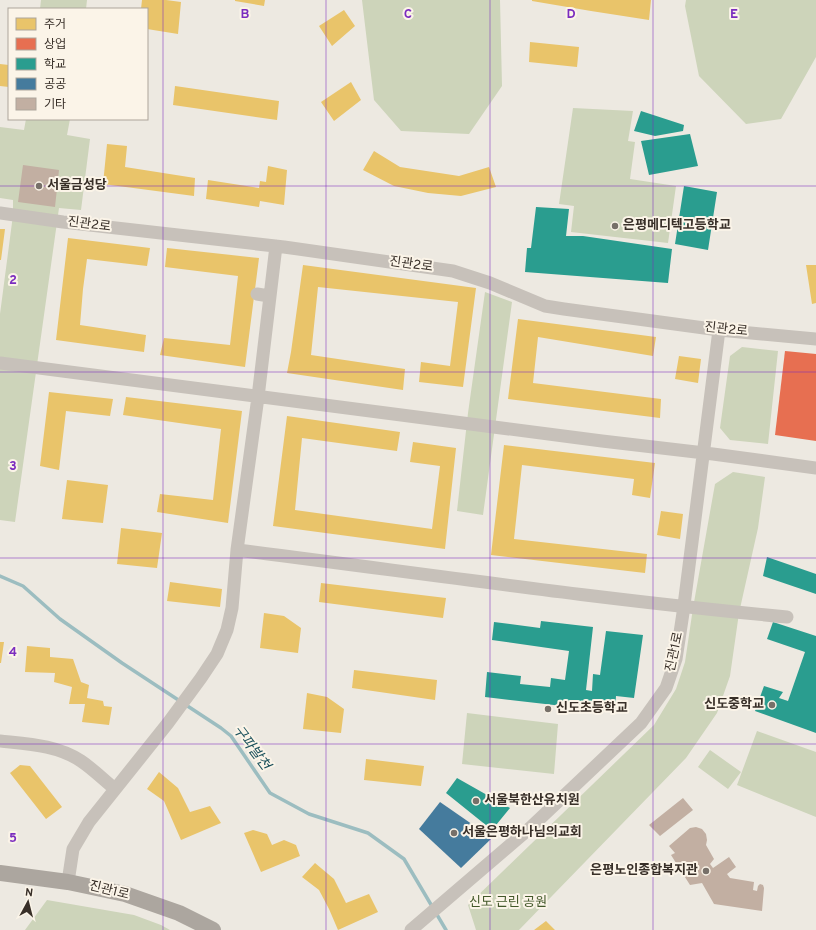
<svg xmlns="http://www.w3.org/2000/svg" width="816" height="930" font-family="Overpass,'Noto Sans KR',sans-serif">
<rect width="100%" height="100%" fill="#ede9e1"/>
<!-- green -->
<path fill="#cdd4ba" d="M41,0h46l-1,9h-46z
M362,0h138l2,86 -33,48 -68,-3 -27,-31z
M686,0h130v57l-35,62 -35,5 -47,-48 -14,-70z
M573,108l60,3 -5,30 7,1 -5,37 46,7 -8,57 -97,-11 3,-26 -15,-2z
M26,119h44l-3,16 23,4 -9,71 -22,-2 -44,314 -15,-2v-206l13,-99v-15l-13,-2v-71l24,3z
M485,292l27,10 -29,213 -26,-4 11,-98z
M742,347l36,4 -10,93 -38,-4 -10,-12 10,-72z
M733,472l32,5 -7,51 -19,85 -9,63 -13,37 -31,45 -167,172h-43l-8,-25 186,-180 22,-36 9,-27 8,-54 22,-124z
M467,713l91,11 -4,50 -92,-10z
M757,731l59,21v65l-79,-32z
M710,750l31,22 -13,17 -30,-22z
M47,900l87,15 27,10 9,5h-145z"/>
<!-- homes -->
<path fill="#e9c46a" d="M142,0h24l15,2 -3,32 -31,-5v-20h-6z
M235,0h30l-1,6 -29,-5z
M532,0h119l-2,20 -58,-9 -59,-10z
M344,10l11,16 -23,20 -13,-20z
M530,42l49,5 -2,20 -48,-5z
M0,64l9,1v22l-9,-1z
M351,82l10,18 -27,21 -13,-19z
M175,86l104,15 -2,19 -104,-15z
M107,144l20,2 -2,21 70,11 -1,18 -91,-12z
M374,151l26,16 59,9 30,-9 7,20 -35,9 -33,-3 -34,-7 -31,-16z
M268,166l19,4 -3,35 -24,-4 -1,6 -53,-8 2,-19 51,8 1,-7 6,1z
M0,229h5l-4,31h-1z
M68,238l82,10 -3,18 -60,-7 -4,30 -3,36 66,10 -2,17 -88,-12z
M167,248l92,10 -14,109 -85,-12 4,-17 66,7 8,-69 -73,-9z
M303,265l173,23 -13,99 -44,-5 2,-20 29,4 8,-64 -140,-15 -7,68 94,14 -2,21 -116,-17 4,-21z
M806,265h10v38l-4,1z
M518,319l138,18 -3,19 -115,-19 -5,46 128,16 -1,19 -152,-19z
M679,356l22,3 -3,24 -23,-4z
M49,392l64,7 -3,17 -44,-5 -7,59 -19,-4z
M126,397l116,14 -14,112 -71,-11 3,-18 53,6 8,-71 -98,-14z
M287,416l113,16 -3,19 -95,-13 -7,72 137,19 8,-63 -30,-4 3,-20 43,6 -11,101 -172,-23z
M504,445l151,18 -5,35 -18,-3 2,-16 -112,-14 -8,74 133,15 -2,19 -154,-18z
M67,480l41,5 -5,38 -41,-4z
M661,511l22,3 -3,25 -23,-4z
M121,528l41,5 -5,35 -40,-4z
M170,582l52,7 -2,18 -53,-6z
M321,583l125,15 -3,20 -124,-16z
M264,613l20,3 17,12 -3,25 -38,-5z
M0,642h4l-3,21h-1z
M27,646l23,2v9l23,2 8,23 8,3 -2,13 16,3 1,5 8,1 -3,18 -27,-3 3,-18h-16l3,-17 -18,-5 1,-9 -30,-1z
M354,670l83,10 -2,20 -83,-12z
M307,693l20,4 17,12 -3,24 -38,-4z
M366,759l58,7 -3,20 -57,-6z
M20,765l10,1 32,41 -16,12 -36,-46z
M159,772l19,16 12,24 20,-6 11,17 -40,17 -17,-39 -17,-12z
M253,830l14,4 5,11 12,-5 12,5 4,11 -39,16 -17,-39z
M315,863l19,16 12,24 23,-9 9,18 -40,18 -9,-21 -10,-19 -17,-13z
M546,921l9,9h-21z"/>
<!-- shops -->
<path fill="#e76f51" d="M785,351l31,3v87l-41,-6z"/>
<!-- schools -->
<path fill="#2a9d8f" d="M641,111l43,14 -1,6 -28,5 -21,-5z
M690,134l8,32 -49,9 -8,-34z
M684,186l33,6 -9,58 -33,-6z
M536,207l33,2 -3,27h17l89,13 -4,34 -143,-11 2,-24h4z
M767,557l49,17v20l-53,-18z
M541,621l52,6 -7,63 6,1 1,-17 7,1 6,-44 37,4 -9,63 -18,-2 -1,16 -130,-15 2,-25 34,4 -1,8 30,3 1,-9 14,2 4,-29 -77,-11 2,-18 46,6z
M773,622l43,14v97l-61,-22 9,-25 19,6 -4,6 9,3 17,-49 -38,-13z
M457,778l53,30 -18,22 -46,-37z"/>
<!-- public -->
<path fill="#457b9d" d="M440,802l52,36 -31,30 -42,-39z"/>
<g fill="none" stroke-linecap="round" stroke-linejoin="round">
<!-- stream -->
<path stroke="#9cbdc0" stroke-width="3.5" d="M0,576l23,10 37,33 62,44 99,65 10,8 39,57 39,21 59,19 36,26 42,71"/>
</g>
<!-- building -->
<path fill="#c2afa2" d="M23,165l36,5 -4,37 -37,-5z
M683,798l10,12 -33,26 -11,-11z
M696,827l6,2 4,5 1,6 -1,5 8,14 -4,5 3,4 16,-11 7,10 -9,7 3,4 24,4 -1,8 4,1 1,-5 2,-2 3,1 1,3 -2,23 -48,-7 -12,-21 -12,2 -19,-30 4,-2 -6,-7 21,-18z"/>
<g fill="none" stroke-linecap="round" stroke-linejoin="round">
<!-- minor -->
<path stroke="#c7c1ba" stroke-width="13" d="M0,213l63,9 221,25 169,24 37,12 55,23 19,3 155,21 97,9
M257,294l12,2
M0,363l602,78 111,13 103,14
M237,550c183,23 366,50 550,67
M0,741c28,3 57,4 81,20 12,8 23,19 34,28
M68,882l5,-33 16,-27 79,-99 33,-45 16,-24 10,-24 5,-22 5,-58 21,-153 18,-151
M411,930l119,-102 111,-105 25,-35 10,-29 7,-46 36,-283"/>
<!-- major -->
<path stroke="#aca69f" stroke-width="16" d="M0,873l68,9 57,12 54,19 34,17"/>
</g>
<!-- grid -->
<path fill="none" stroke="#7b2cbf" stroke-width="1" stroke-opacity="0.55" d="M163,0v930M326,0v930M490,0v930M653,0v930M0,186h816M0,372h816M0,558h816M0,744h816"/>
<!-- markers -->
<g fill="#777069" stroke="#fbf4e8" stroke-width="1.5">
<circle cx="39" cy="186" r="4"/>
<circle cx="615" cy="226" r="4"/>
<circle cx="772" cy="705" r="4"/>
<circle cx="548" cy="709" r="4"/>
<circle cx="476" cy="801" r="4"/>
<circle cx="454" cy="833" r="4"/>
<circle cx="706" cy="871" r="4"/>
</g>
<g text-anchor="middle" dominant-baseline="central" stroke-width="4" stroke-linejoin="round" paint-order="stroke">
<!-- poi labels -->
<g font-size="13" font-weight="bold" fill="#382f28" stroke="#fbf4e8" text-anchor="start">
<text x="47" y="186">서울금성당</text>
<text x="623" y="226">은평메디텍고등학교</text>
<text x="764" y="705" text-anchor="end">신도중학교</text>
<text x="556" y="709">신도초등학교</text>
<text x="484" y="801">서울북한산유치원</text>
<text x="462" y="833">서울은평하나님의교회</text>
<text x="698" y="871" text-anchor="end">은평노인종합복지관</text>
</g>
<!-- street labels -->
<g font-size="13" fill="#382f28" stroke="#fbf4e8">
<text transform="translate(89 225) rotate(7)">진관2로</text>
<text transform="translate(411 265) rotate(8)">진관2로</text>
<text transform="translate(726 330) rotate(6)">진관2로</text>
<text transform="translate(675 652) rotate(-78)">진관1로</text>
<text transform="translate(109 891) rotate(14)">진관1로</text>
</g>
<!-- park labels -->
<g font-size="13" fill="#43582a" stroke="#fbf4e8">
<text x="508" y="903">신도 근린 공원</text>
</g>
<!-- water labels -->
<g font-size="14" font-style="italic" fill="#1b515c" stroke="#fbf4e8">
<text transform="translate(251 748) rotate(53)">구파발천</text>
</g>
</g>
<g font-size="13" text-anchor="middle" font-weight="bold" fill="#7b2cbf" stroke="#fbf4e8" stroke-width="4" stroke-linejoin="round" paint-order="stroke">
<text x="245" y="18">B</text>
<text x="408" y="18">C</text>
<text x="571" y="18">D</text>
<text x="734" y="18">E</text>
<text x="13" y="284">2</text>
<text x="13" y="470">3</text>
<text x="13" y="656">4</text>
<text x="13" y="842">5</text>
</g>
<!-- legend -->
<rect x="8" y="8" width="140" height="112" fill="#fbf4e8" stroke="#ada59b"/>
<rect x="16" y="18" width="20" height="12" fill="#e9c46a" stroke="#ada59b"/>
<text x="44" y="28" font-size="12" fill="#382f28">주거</text>
<rect x="16" y="38" width="20" height="12" fill="#e76f51" stroke="#ada59b"/>
<text x="44" y="48" font-size="12" fill="#382f28">상업</text>
<rect x="16" y="58" width="20" height="12" fill="#2a9d8f" stroke="#ada59b"/>
<text x="44" y="68" font-size="12" fill="#382f28">학교</text>
<rect x="16" y="78" width="20" height="12" fill="#457b9d" stroke="#ada59b"/>
<text x="44" y="88" font-size="12" fill="#382f28">공공</text>
<rect x="16" y="98" width="20" height="12" fill="#c2afa2" stroke="#ada59b"/>
<text x="44" y="108" font-size="12" fill="#382f28">기타</text>
<!-- north arrow -->
<g transform="translate(28 902) rotate(7)" stroke="#fbf4e8" stroke-width="3" paint-order="stroke">
<path d="M0-3L7 15L0 10L-7 15Z" fill="#382f28"/>
<text y="-6" font-size="11" font-weight="bold" text-anchor="middle" fill="#382f28">N</text>
</g>
</svg>
